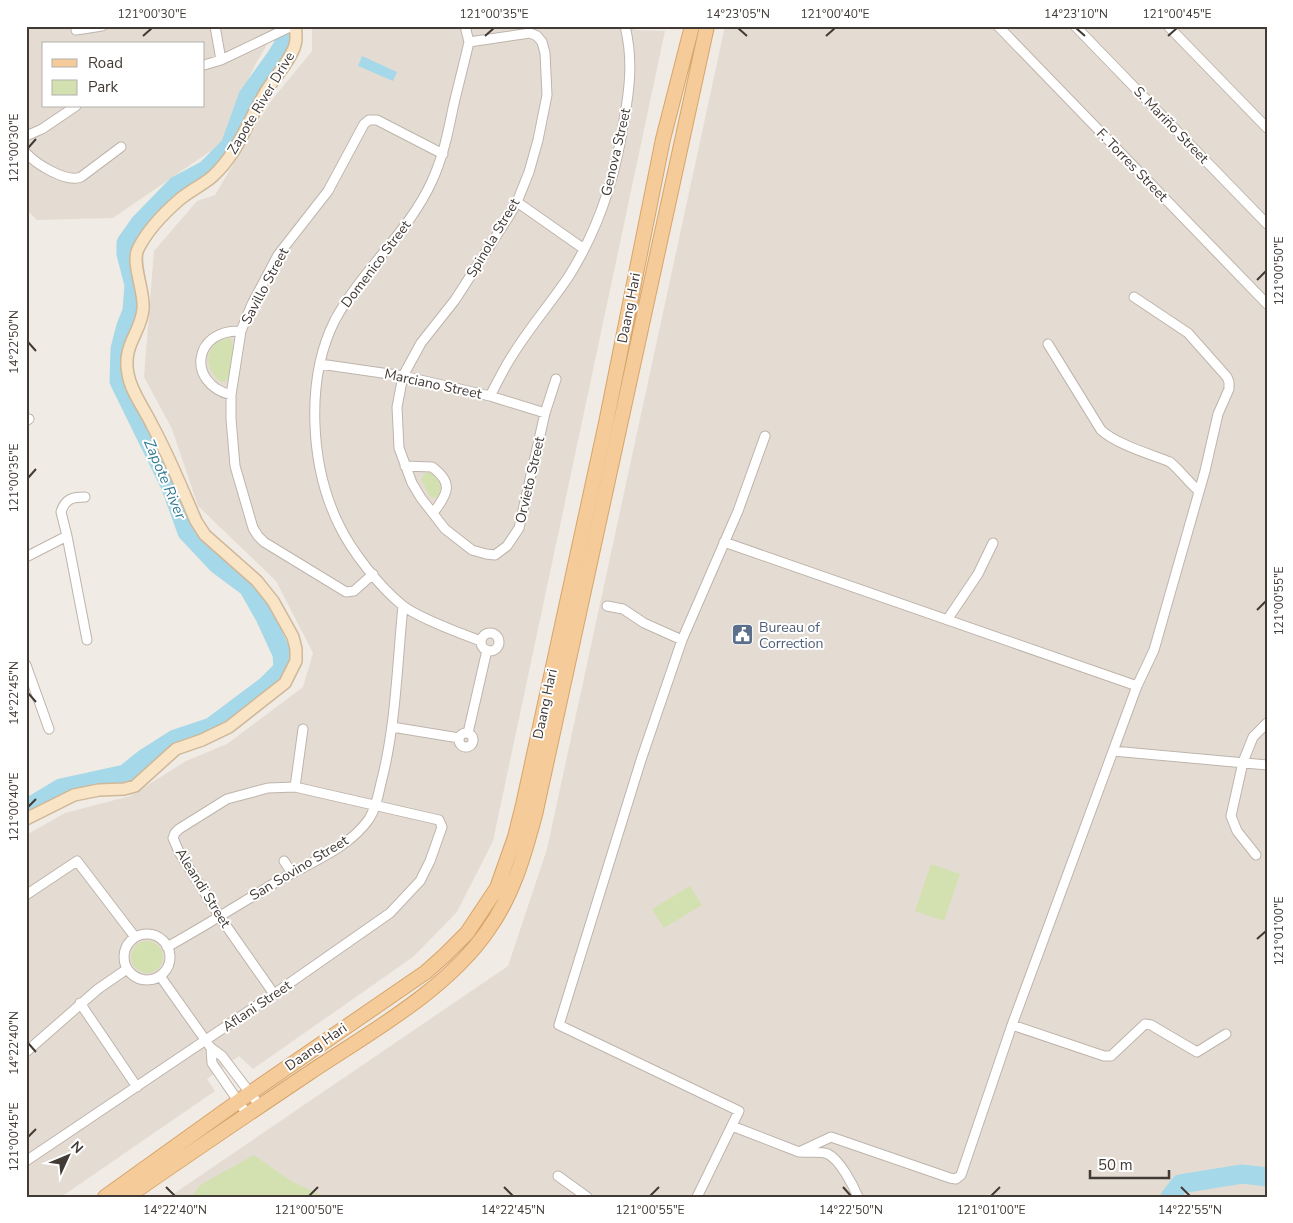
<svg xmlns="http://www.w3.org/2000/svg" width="1293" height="1223" font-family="'Nunito Sans',sans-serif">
<rect width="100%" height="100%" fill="#f0ebe4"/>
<!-- residential -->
<path fill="#e4dcd3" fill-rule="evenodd" d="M26,26h275l-33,17 -12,20 -14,29 -10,27 -5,25 -18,8 -96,66 -76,2 -11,-11zM44,44h160v62h-160z
M312,26h323v4l30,1 -172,810 -36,71 -44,45 -160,112 -14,-13 -32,23 8,12 -154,106h-35v-362l39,-22 65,-17 56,-35 41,-17 76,-57 10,-34 -37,-72 -78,-75 -26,-77 -28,-52 10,-126 43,-50 18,-6 56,-94 41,-50z
M725,26h542v1171h-1098l339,-231 39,-117z"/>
<!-- green -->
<path fill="#d3e1b0" d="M230,338c6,8 2,37 -5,44h-3c-21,-13 -17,-41 8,-44z
M425,473h6c8,7 13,15 6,25l-7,-1 -9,-18z
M931,864l29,10 -16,47 -29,-10z
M690,886l12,19 -38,23 -12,-19z
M131 957a16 16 0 1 1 32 0a16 16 0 1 1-32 0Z
M254,1155l37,26 34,16h-133l8,-12z"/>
<!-- water -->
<path fill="#a5d8e8" d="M362,56l35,16 -4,9 -35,-15z"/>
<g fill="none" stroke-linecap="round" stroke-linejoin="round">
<!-- river -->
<path stroke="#a5d8e8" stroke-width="19" d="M26,809l35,-21 64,-14 20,-16 30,-19 36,-12 56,-42 16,-16 -1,-15 -17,-37 -17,-30 -31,-23 -30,-32 -17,-47 -51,-104 1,-32 6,-23 6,-15 2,-26 -8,-31v-11l14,-20 36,-37 30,-16 24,-24 18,-50 28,-39 8,-13 -1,-18
M1170,1197l10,-13 62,-10 25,3"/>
<defs>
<path id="street" d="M215,26l6,34
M465,26l4,16c-5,22 -11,44 -16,66 -5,25 -10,49 -21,73 -23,51 -70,89 -97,139 -30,59 -25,146 4,205 13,27 40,61 63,80 16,13 60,29 79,36
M998,26l269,278
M1075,26l192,198
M1168,26l99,102
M76,30l26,-4
M469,42l61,-9 7,3 5,6 3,11 2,42 -9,45 -9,32 -12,30 -8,14 -54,84 -34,43 -18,33 -6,31 2,41 13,35 9,15 24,31 27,21 14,4 9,1 12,-9 12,-18 26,-115 11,-34
M204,65l17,-5 71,-34
M26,136l16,-7 34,-23
M26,153c10,11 40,30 55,24l40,-30
M517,202l67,47
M1048,344l53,86c15,14 49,24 69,32 10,8 18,20 29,29
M320,364l83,12 87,20 55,17
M231,395c-45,-12 -38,-66 10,-64
M490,396c7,-13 14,-28 22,-40 17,-28 39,-53 57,-80 30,-48 47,-101 55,-156 6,-33 9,-61 1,-94
M26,421l3,-2
M405,466l27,1c22,16 16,27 1,46
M85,497c-13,0 -20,2 -24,15l6,24 20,104
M724,542l413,144
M26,557l41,-21
M373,574l-19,17 -8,1 -82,-50 -6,-6 -5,-8 -18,-62 -4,-47v-24l10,-64 11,-27 26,-49 50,-64 36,-67 5,-4h8l66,34
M607,606l16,3 21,14 38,17
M947,620l31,-46 15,-31
M481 642a9 9 0 1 1 18 0a9 9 0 1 1-18 0Z
M26,665l23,64
M392,727l67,11
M459 740a7 7 0 1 1 14 0a7 7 0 1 1-14 0Z
M468,733l19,-83
M1113,751l154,14
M295,787l8,-58
M1256,855l-19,-24 -6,-15 12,-54 10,-25 14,-14
M284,861l8,12
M26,895l51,-34 58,76
M124 957a23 23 0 1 1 46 0a23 23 0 1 1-46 0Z
M167,947c38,-21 74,-44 111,-66 31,-18 70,-32 91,-62 7,-11 9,-23 12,-36 15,-57 16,-118 22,-177
M160,976l51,72 11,8 38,50
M80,1003l57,84
M1012,1025l92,31h7l34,-32 6,1 46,27 29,-18
M211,1048l1,15 35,51
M26,1052l72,-63 29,-20
M732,1126l67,26 32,-15 119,41 6,1 5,-4 51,-150 125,-339 17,-36 51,-179 13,-57 11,-25v-7l-2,-5 -39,-44 -54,-36
M800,1152c7,1 21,-1 28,2 12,6 25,31 30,43
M26,1161l248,-167 116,-81 30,-32 10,-20 12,-34 -3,-7 -144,-33 -27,1 -41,11 -48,30 -4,4 -2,5 6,14 41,65 54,77
M558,1176l29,21
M697,1197l42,-86 -180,-86 82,-265 41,-120 56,-129 27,-75"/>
<path id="secondary" d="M26,819l48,-24 25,-5 25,-1 11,-3 41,-37 26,-9 27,-13 56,-44 11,-22v-12l-3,-12 -20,-36 -16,-20 -52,-46 -9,-14c-14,-32 -27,-65 -44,-96 -8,-17 -21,-33 -24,-51 -6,-29 13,-41 15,-65 2,-17 -12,-46 -5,-60 9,-18 26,-36 41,-49 10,-9 24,-15 34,-24 25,-23 35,-55 52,-83 8,-14 26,-33 30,-48 2,-6 1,-13 0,-19"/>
<path id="primary" d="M105,1197l145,-104 176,-121 19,-17 22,-22 30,-45 18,-51 8,-32 83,-382 57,-284 29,-113
M127,1197c60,-42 121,-83 182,-124 60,-40 138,-83 179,-143 25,-35 36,-74 47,-115l172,-789"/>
</defs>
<!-- street casing -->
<use href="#street" stroke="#beb4ab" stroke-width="11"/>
<!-- secondary casing -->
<use href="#secondary" stroke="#cfb89a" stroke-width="14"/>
<!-- primary casing -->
<use href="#primary" stroke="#d7a56b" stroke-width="16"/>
<!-- street -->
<use href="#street" stroke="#fff" stroke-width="9"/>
<!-- secondary -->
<use href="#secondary" stroke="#f9e4c5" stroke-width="11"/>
<!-- primary -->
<use href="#primary" stroke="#f4cb99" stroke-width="14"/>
</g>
<!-- ticks -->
<path fill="none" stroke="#423a35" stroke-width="2" d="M738,28l9,8M1076,28l9,8M143,36l9,-8M485,36l9,-8M826,36l9,-8M1168,36l9,-8M28,148l8,-9M1257,280l9,-9M28,342l8,9M28,478l8,-9M1257,610l9,-9M28,693l8,9M28,807l8,-8M1257,939l9,-8M28,1043l8,9M28,1137l8,-8M166,1187l9,9M504,1187l9,9M843,1187l8,9M1181,1187l9,9M309,1196l9,-9M650,1196l9,-9M991,1196l9,-9"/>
<!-- icons -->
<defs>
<symbol id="civic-square" viewBox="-11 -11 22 22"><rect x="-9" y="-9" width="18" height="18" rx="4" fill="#5c6f8a" stroke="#fff"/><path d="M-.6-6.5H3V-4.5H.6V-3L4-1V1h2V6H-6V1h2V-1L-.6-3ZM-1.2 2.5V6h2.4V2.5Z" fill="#fff"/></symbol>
</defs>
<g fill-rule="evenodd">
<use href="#civic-square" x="730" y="622" width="25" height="25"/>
</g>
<g text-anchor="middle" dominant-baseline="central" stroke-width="4" stroke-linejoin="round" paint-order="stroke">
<!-- street labels -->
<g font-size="14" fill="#423a35" stroke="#fff">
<text transform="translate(261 103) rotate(-59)">Zapote River Drive</text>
<text transform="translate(1171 125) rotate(46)">S. Mariño Street</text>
<text transform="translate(616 152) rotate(-77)">Genova Street</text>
<text transform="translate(1132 165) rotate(46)">F. Torres Street</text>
<text transform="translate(493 238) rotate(-59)">Spinola Street</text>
<text transform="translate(376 264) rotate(-53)">Domenico Street</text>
<text transform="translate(265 286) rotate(-62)">Savillo Street</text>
<text transform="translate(629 308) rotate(-79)">Daang Hari</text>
<text transform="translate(433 384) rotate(12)">Marciano Street</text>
<text transform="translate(530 480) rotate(-77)">Orvieto Street</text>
<text transform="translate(545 704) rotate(-78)">Daang Hari</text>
<text transform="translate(299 868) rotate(-31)">San Sovino Street</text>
<text transform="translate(203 888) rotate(58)">Aleandi Street</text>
<text transform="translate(257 1006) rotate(-34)">Aflani Street</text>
<text transform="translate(316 1047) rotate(-35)">Daang Hari</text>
</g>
<!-- service labels -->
<g font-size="14" fill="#4e5e75" stroke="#fff" text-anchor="start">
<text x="759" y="627">Bureau of<tspan x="759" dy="16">Correction</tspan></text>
</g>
<!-- water labels -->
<g font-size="15" font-style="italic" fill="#357b94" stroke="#fff">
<text transform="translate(165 479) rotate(67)">Zapote River</text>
</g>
</g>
<!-- border -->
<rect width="1293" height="1223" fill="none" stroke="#ffffff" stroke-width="55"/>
<!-- legend -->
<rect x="42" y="42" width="162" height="65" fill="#ffffff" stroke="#b3b0ae"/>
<rect x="52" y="59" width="25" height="8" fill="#f4cb99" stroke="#b3b0ae"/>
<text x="88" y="68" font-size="15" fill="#423a35">Road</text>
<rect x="52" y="80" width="25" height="15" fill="#d3e1b0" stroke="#b3b0ae"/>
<text x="88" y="92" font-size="15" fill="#423a35">Park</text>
<!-- north arrow -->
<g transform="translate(68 1156) rotate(46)" stroke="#ffffff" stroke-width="4" paint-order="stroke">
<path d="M0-4L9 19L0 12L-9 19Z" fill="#423a35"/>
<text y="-8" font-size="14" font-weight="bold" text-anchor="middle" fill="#423a35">N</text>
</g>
<!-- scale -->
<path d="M1090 1170v8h79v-8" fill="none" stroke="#423a35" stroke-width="2.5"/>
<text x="1098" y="1170" font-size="15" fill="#423a35" stroke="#ffffff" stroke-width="4" paint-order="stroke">50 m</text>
<rect x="28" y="28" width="1238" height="1168" fill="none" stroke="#423a35" stroke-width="2"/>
<g font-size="12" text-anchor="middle" fill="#423a35">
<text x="152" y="18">121°00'30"E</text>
<text x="494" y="18">121°00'35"E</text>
<text x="738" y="18">14°23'05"N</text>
<text x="835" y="18">121°00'40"E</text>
<text x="1076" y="18">14°23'10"N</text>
<text x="1177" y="18">121°00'45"E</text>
<text transform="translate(14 148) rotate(-90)" y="4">121°00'30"E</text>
<text transform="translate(1279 271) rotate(-90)" y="4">121°00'50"E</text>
<text transform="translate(14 342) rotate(-90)" y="4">14°22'50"N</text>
<text transform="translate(14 478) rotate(-90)" y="4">121°00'35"E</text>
<text transform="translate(1279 601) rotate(-90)" y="4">121°00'55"E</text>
<text transform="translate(14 693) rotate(-90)" y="4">14°22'45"N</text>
<text transform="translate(14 807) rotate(-90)" y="4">121°00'40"E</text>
<text transform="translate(1279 931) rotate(-90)" y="4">121°01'00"E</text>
<text transform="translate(14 1043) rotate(-90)" y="4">14°22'40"N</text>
<text transform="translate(14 1137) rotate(-90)" y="4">121°00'45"E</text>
<text x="175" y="1214">14°22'40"N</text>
<text x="309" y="1214">121°00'50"E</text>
<text x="513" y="1214">14°22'45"N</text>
<text x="650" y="1214">121°00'55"E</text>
<text x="851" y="1214">14°22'50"N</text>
<text x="991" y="1214">121°01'00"E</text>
<text x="1190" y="1214">14°22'55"N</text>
</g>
</svg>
